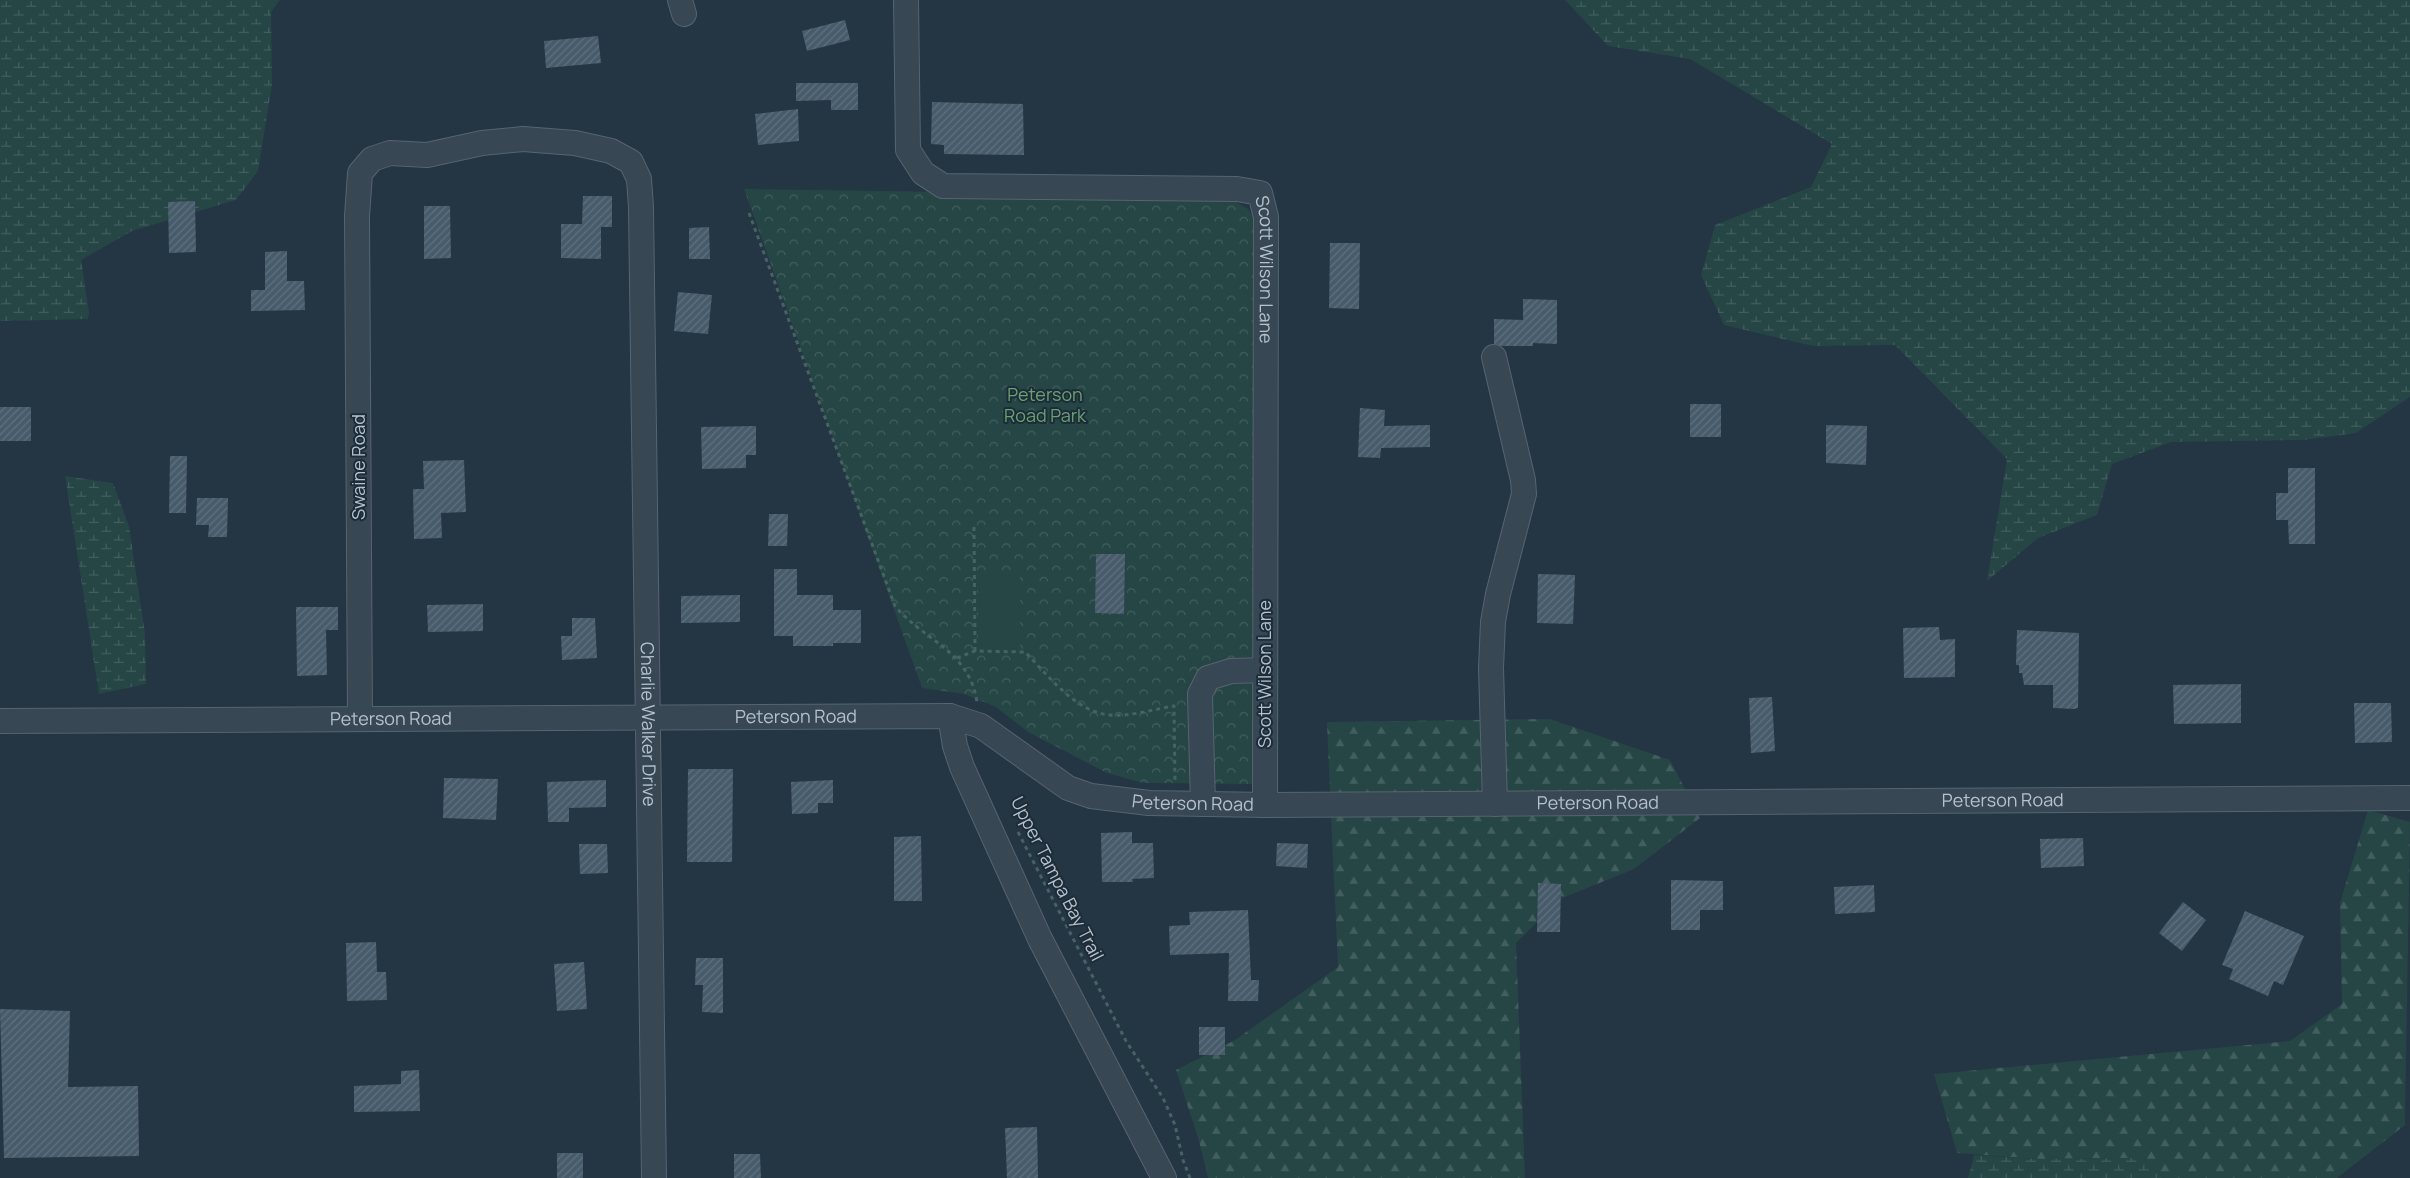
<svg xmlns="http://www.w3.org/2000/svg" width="2410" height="1178" font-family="Manrope,sans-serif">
  <defs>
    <pattern id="forest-firs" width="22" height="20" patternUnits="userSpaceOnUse" patternTransform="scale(1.25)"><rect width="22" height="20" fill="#264545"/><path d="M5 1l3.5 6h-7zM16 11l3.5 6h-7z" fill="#435e5f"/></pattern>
    <pattern id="wetland-marsh" width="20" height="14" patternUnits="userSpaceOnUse" patternTransform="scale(1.25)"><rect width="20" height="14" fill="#264545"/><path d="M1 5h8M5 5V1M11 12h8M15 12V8" fill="none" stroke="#435e5f"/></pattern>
    <pattern id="park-crowns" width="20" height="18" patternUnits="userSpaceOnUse" patternTransform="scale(1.25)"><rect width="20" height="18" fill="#264545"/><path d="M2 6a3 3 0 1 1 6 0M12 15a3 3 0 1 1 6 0" fill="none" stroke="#435e5f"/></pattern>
    <pattern id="building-hatch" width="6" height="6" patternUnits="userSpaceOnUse" patternTransform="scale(1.25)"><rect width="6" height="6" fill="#475b6b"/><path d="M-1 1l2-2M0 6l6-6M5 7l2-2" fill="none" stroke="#5f717f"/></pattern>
  </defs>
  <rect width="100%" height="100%" fill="#243544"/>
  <!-- forest -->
  <g fill="url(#forest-firs)">
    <polygon points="1550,719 1670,760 1686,791 1330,793 1327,722"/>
    <polygon points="2368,810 2410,822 2405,1125 2337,1178 2164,1178 2143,1158 2039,1159 1957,1153 1934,1074 2290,1041 2342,1004 2340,903"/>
    <polygon points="1698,815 1700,818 1634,869 1560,899 1516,943 1525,1178 1208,1178 1199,1141 1176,1070 1235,1040 1338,967 1331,817"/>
  </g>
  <!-- wetland -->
  <g fill="url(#wetland-marsh)">
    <polygon points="0,0 280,0 271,12 272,85 258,171 236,200 132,231 81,260 89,312 88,319 0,321"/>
    <polygon points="1565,0 2410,0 2410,397 2356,433 2304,440 2171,442 2112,464 2097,515 2038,538 1987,581 2007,459 1895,345 1813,346 1724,325 1701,275 1715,225 1811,187 1832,144 1690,59 1608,46"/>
    <polygon points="65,476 113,483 129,526 145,634 146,684 99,694"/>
    <polygon points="1974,1155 2039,1159 2143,1158 2164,1178 1968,1178"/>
  </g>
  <!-- park -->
  <polygon fill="url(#park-crowns)" points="744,189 1225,196 1248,209 1255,220 1256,784 1143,783 1107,773 1028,732 996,707 964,694 922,688"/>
  <!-- pitch -->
  <polygon fill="#264545" points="978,575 1020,576 1020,650 978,650"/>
  <!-- building -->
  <g fill="url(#building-hatch)">
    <polygon points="845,20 850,40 807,51 802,31"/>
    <polygon points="598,36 601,63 546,68 544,41"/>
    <polygon points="796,83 858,83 858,110 831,110 831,100 796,101"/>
    <polygon points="932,102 1023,104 1024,155 944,154 944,145 931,144"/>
    <polygon points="798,109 799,141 758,145 755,114"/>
    <polygon points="583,196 612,196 612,227 601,227 601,259 561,258 561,224 582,224"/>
    <polygon points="195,201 196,252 169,253 168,202"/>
    <polygon points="424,206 450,206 451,258 424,259"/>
    <polygon points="709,227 710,259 689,259 689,228"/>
    <polygon points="1330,243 1360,243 1359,309 1329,308"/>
    <polygon points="287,251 287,281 304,281 305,310 251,311 251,290 265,290 265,252"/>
    <polygon points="678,292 712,295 708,334 674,331"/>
    <polygon points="1523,299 1557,300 1557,344 1533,343 1533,346 1501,346 1494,344 1494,319 1523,320"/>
    <rect x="1690" y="404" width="31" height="33"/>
    <rect x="0" y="407" width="31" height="34"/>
    <polygon points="1360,408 1385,410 1384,426 1430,425 1430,447 1381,448 1380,458 1358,457"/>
    <polygon points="1826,425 1867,426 1866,465 1826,463"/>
    <polygon points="756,426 756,455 746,455 746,468 702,469 701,427"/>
    <polygon points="170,456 187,456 186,513 169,513"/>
    <polygon points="464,460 466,512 441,513 442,538 414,539 413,489 424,489 423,461"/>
    <polygon points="2288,468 2315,468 2315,544 2289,544 2288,520 2276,520 2276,493 2288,493"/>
    <polygon points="197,498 228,498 227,537 208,537 209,525 196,525"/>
    <polygon points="769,514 788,514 787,546 768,546"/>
    <polygon points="1096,554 1125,554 1124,614 1095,613"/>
    <polygon points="774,569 797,569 797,595 833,595 833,610 861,610 861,643 833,643 833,646 793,646 793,636 774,636"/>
    <polygon points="1538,574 1575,575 1573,624 1537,623"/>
    <polygon points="740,595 740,622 681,623 681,596"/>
    <polygon points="483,604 483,631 428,632 427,605"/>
    <polygon points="296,607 338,607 338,630 326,630 327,675 297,676"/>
    <polygon points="572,618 595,618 597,658 562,660 561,636 572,636"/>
    <polygon points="1939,627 1940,640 1955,639 1955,677 1904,678 1903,628"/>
    <polygon points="2017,630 2079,633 2078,708 2074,709 2053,708 2053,685 2024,685 2022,673 2019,673 2019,665 2016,665"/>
    <polygon points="2241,684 2241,723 2174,724 2173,685"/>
    <polygon points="1772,697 1775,751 1751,753 1749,698"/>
    <polygon points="2354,703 2391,703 2392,742 2355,743"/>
    <polygon points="688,769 733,769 732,862 687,862"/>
    <polygon points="444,778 498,779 496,820 443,818"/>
    <polygon points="606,780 606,807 569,808 569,822 548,822 547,782"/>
    <polygon points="833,780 833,803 818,803 818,813 792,814 791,782"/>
    <polygon points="1132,832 1132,843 1153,843 1154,878 1132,879 1133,882 1102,882 1101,833"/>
    <polygon points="921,836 922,901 894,901 894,837"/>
    <polygon points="2083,838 2084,866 2041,868 2040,839"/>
    <polygon points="1277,843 1308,844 1307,868 1276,866"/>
    <polygon points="579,844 607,844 608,873 580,874"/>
    <polygon points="1671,880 1723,881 1723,910 1700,910 1700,930 1671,930"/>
    <polygon points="1538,883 1561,884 1560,932 1537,932"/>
    <polygon points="1874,885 1875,912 1835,914 1834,887"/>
    <polygon points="2183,902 2206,920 2182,951 2159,933"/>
    <polygon points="1248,910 1251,980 1259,980 1258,1001 1228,1001 1229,953 1170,955 1169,926 1190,925 1189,912"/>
    <polygon points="2245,911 2304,936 2283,985 2274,981 2268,996 2229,979 2233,969 2222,965"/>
    <polygon points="376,942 377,972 386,972 387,1000 347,1001 346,943"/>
    <polygon points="696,958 723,958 723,1013 702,1012 703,985 695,985"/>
    <polygon points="584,962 587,1009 557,1011 554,964"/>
    <polygon points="0,1009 70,1011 68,1087 138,1086 139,1156 4,1158"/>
    <rect x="1199" y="1027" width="26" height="28"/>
    <polygon points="419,1070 420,1111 354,1112 354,1086 401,1084 401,1071"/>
    <polygon points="1037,1127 1038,1178 1007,1178 1005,1128"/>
    <rect x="557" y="1153" width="26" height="25"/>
    <polygon points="734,1154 760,1154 761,1178 734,1178"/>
  </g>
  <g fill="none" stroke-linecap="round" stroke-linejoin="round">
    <defs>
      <g id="minor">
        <polyline points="680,0 684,14"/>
        <path id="s1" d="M906 0 908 150 923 173 943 186 1237 189 1260 193 1266 217 1265 805"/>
        <polyline points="1494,357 1523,480 1524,494 1498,594 1493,622 1491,668 1495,804"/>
        <polyline points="950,716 955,746 962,767 1040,939 1164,1178"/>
        <path id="s2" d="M360 719 357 216 360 173 372 159 390 153 427 155 482 143 523 139 575 143 611 151 631 162 639 179 641 207 654 1178"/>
        <path id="s3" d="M0 721 950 716 981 726 1068 788 1091 796 1149 803 1265 805 2410 798"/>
        <polyline points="1203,804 1200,694 1208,678 1231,671 1265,670"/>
      </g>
    </defs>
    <!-- minor casing -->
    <use href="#minor" stroke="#576471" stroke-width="26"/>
    <!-- path -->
    <g stroke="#466363" stroke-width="3" stroke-dasharray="4 4" stroke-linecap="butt">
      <path d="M749 213 895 606C924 641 969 650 977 702"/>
      <polyline points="974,527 975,651"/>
      <path d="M957 658 975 651 1025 652C1048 675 1075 712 1110 715 1130 717 1154 709 1174 706L1175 783"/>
      <polyline points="1018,832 1126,1041 1163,1098 1175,1125 1183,1160 1190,1178"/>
    </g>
    <!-- minor -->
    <use href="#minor" stroke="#384754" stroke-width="24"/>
  </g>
  <g text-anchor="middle" stroke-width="4" stroke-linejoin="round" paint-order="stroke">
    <!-- street labels -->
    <g font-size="18" fill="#b6c1cd" stroke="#1d2c39">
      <text dy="6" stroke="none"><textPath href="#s1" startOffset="596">Scott Wilson Lane</textPath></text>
      <text transform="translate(359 467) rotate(-90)" y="6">Swaine Road</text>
      <text transform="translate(1265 674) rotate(-90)" y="6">Scott Wilson Lane</text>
      <text dy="6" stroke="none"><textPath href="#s3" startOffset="796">Peterson Road</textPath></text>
      <text dy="6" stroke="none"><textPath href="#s3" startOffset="391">Peterson Road</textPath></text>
      <text dy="6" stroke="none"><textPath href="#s2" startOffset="1394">Charlie Walker Drive</textPath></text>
      <text dy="6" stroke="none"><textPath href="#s3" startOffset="2026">Peterson Road</textPath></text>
      <text dy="6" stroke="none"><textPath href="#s3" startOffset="1216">Peterson Road</textPath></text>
      <text dy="6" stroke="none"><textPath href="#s3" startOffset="1621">Peterson Road</textPath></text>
      <text transform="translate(1057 879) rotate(63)" y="6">Upper Tampa Bay Trail</text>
    </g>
    <!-- park labels -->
    <g font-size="18" fill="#6aa170" stroke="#1d2c39">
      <text x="1045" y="401">Peterson<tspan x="1045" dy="21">Road Park</tspan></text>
    </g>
  </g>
</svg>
